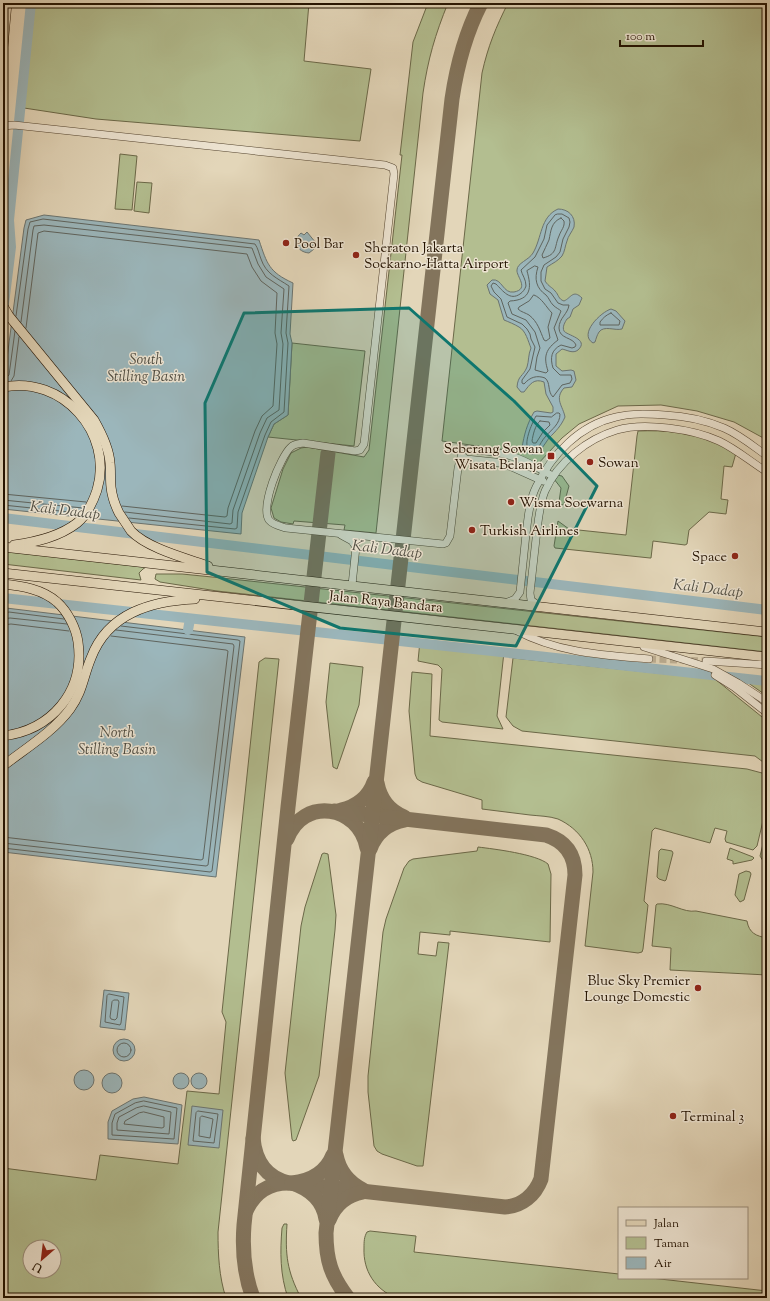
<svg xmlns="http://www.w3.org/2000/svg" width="770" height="1301" font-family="'Sorts Mill Goudy',serif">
  <rect width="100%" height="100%" fill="#e3d6b9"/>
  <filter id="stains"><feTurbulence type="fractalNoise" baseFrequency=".005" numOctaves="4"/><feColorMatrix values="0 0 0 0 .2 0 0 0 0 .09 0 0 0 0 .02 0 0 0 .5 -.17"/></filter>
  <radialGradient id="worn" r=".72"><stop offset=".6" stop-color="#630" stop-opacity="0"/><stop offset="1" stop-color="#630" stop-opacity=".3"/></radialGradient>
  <!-- green -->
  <g fill="#b3be90" stroke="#6b6848" fill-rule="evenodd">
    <polygon points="34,3 309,3 304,61 371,69 360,141 96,119 24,108"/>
    <path d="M428 3H448C435 35 428 59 423 93L376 533 344 530 345 525 294 521 293 524 281 522 274 518 271 508 283 469 291 453 301 448 307 447 364 457 369 450 402 155H400L413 42Z"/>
    <path d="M508 3H767V440L734 422 697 411 661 405 618 406 579 424 562 438 537 465 506 450 442 441 482 73C488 46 496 27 508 3Z"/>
    <polygon points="120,154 137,156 132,210 115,209"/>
    <polygon points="137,182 152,183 149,213 134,211"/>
    <polygon points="292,343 365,351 354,446 268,437 274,424 288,415"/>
    <path d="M638 431C663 430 693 432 716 442 723 445 729 450 736 453L732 467 724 466 721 499 728 500 726 514 709 512 689 530 687 544 685 545 653 541 651 558H650L555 548 554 546 558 521 569 529 626 535 637 436Z"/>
    <polygon points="557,475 562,476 569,486 564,504 562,505 559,502 561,488 554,479"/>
    <polygon points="3,551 146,567 143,569 139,573 141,580 3,564"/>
    <polygon points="156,574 182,574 222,578 767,637 767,652 217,591 160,582 155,579"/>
    <polygon points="420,641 504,652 497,716 503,729 442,722 439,720 442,669 438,665 418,661"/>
    <path d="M265 658 279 659 218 1232C218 1254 219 1277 226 1298H3V1168L96 1180 100 1155 178 1164 187 1091 219 1094 226 1022 222 1012 259 662ZM30 1247H54V1271H30Z"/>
    <polygon points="513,658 715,679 767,721 767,765 755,756 522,731 513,726 506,717"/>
    <polygon points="330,663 363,667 359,705 337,769 333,767 326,702"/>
    <path d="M412 672 432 674 430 736 747 769 762 773 767 779V804L757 846 753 850 726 842 725 839 727 831 715 828 710 843 655 828 652 831 644 901 648 905 643 949 642 952 638 953 585 946 593 872C593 849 580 829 558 819 549 816 539 816 530 815 514 813 498 811 482 809V800L422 782 417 779 415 774 409 711Z"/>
    <polygon points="744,680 767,683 767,696"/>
    <polygon points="767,828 767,863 763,861 760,856"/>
    <path d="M478 847C494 849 536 854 548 864L551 874 550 942 450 931V935L420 932 418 954 436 956 438 942 449 943 423 1166H417L382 1154 377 1151 374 1146 368 1092V1076L383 932 386 919 404 868 409 861 413 859 477 851Z"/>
    <polygon points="730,848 753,857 754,858 752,860 733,864 733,861 727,859"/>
    <polygon points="661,849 672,851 673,853 666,880 665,881 659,879 657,877 659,851"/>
    <polygon points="324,853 328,854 336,915 335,930 319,1076 296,1140 293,1141 292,1139 285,1073 301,926 305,907 322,854"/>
    <polygon points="746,871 750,872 751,874 744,900 740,902 735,895 739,874"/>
    <path d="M657 904C671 902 683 913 696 911L747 921C749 933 756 936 767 938V975L670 970 671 948 652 946 656 905Z"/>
    <path d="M284 1224H287C285 1255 287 1271 301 1298H288C280 1275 280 1252 282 1228Z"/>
    <path d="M370 1231 416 1236 414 1252 619 1274V1278H651L767 1291V1298H396C375 1289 363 1271 364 1248 364 1242 364 1237 367 1232Z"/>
  </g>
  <!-- water -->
  <g fill="#9bb6bb" stroke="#6b7470">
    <path d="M558 209C568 209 576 216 574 227 572 232 568 236 567 241 565 246 565 251 562 256 558 261 553 263 547 267L545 281C549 287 552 287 555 291 559 295 558 299 564 301 571 298 573 289 582 298L579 305 573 309 570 317 567 319C565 322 562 327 564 331 566 335 590 339 578 350 573 354 567 350 562 349L556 354V366L562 371 571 370 574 371 576 380 572 387 564 388C554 399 563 406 565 417 561 426 556 431 549 438 545 443 542 449 538 454 531 455 527 454 522 448 524 435 527 424 534 412L537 411 551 413 553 412V407L546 394 544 382C534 378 530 384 524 392H521L517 387C518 375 523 377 527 367 529 361 528 355 531 348 528 341 526 331 519 327 514 324 509 322 504 320L498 300 490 294 487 285 492 280C502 278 503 294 514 292 530 289 516 276 517 270 517 263 529 260 533 253 542 238 540 217 558 209Z"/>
    <path d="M44 215 259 240C267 264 269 272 293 283L290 334 292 343 288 415 274 424 268 437 242 513 241 534 3 509V389L24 228 26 220Z"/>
    <path d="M307 232 316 243 312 246 314 249 309 253C297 252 292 241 301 233L304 235Z"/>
    <path d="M611 309 616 311 625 321 622 329C615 331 604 325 599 332 597 335 596 339 595 342L593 343C578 334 601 312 611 309Z"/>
    <polygon points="6,608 245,637 216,877 3,852 3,611"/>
    <polygon points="104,990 129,993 125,1030 100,1027"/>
    <circle cx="124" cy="1050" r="11"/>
    <circle cx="84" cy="1080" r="10"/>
    <circle cx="199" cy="1081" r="8"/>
    <circle cx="181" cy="1081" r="8"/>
    <circle cx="112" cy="1083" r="10"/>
    <polygon points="144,1097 182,1105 178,1144 108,1139 108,1122 112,1111 133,1099"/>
    <polygon points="192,1106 223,1110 219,1148 188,1145"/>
  </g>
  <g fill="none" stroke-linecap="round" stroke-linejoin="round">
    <!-- shore -->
    <g stroke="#5f645e" stroke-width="1">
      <path d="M558 214H562L569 218 570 222 569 227 563 239 560 252 556 257 544 265 541 272V281L545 289 551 293 558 303 563 305H569C568 314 559 318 559 328 559 339 573 337 576 345L575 347 572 348 561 345C551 350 550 358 553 368L560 375H571L572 379 570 383 562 385 553 397C547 391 551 383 545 378 537 375 530 377 524 384L522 383V380L530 369 535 347 531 339 530 334 527 329 522 324 507 317 501 299 494 292 491 286 493 283 496 284C503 291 510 301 520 294 523 292 525 289 526 286 526 279 522 275 521 270L535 257 544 239 547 225 555 215Z"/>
      <path d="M561 218 564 221C565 227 561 230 559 236 554 247 558 254 543 258L542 255C544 250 547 245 549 240 551 231 551 222 561 218Z"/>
      <path d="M535 266 538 267C534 279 536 288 546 295 549 298 550 302 553 305 556 308 559 309 561 311L554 328 558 340C546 349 543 356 548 371L546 373 535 370 537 357 540 348 535 332 526 320 512 314 508 303 510 301C531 300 532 288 527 271Z"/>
      <path d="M534 295C542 298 546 307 552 313L548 327 550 338 546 341 544 340C540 331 538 322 529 315 526 313 521 312 518 309L519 307 529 301Z"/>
      <path d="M611 313 620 321 619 325H600V322C603 318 606 315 611 313Z"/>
      <path d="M16 316 28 229 30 222 43 219 255 244C258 248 259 254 261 259 266 274 277 278 289 286L286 333 288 343 284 412 271 422 265 435 238 512 237 528 235 529 129 518"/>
      <polyline points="21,322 33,230 34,226 44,225 252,248 258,264 266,277 284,289 281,333 283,344 279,410 267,418 260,433 233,510 232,523 230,524 125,512"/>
      <polyline points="26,328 38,233 44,231 247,254 252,267 261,281 277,293 275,333 277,344 273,406 262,416 255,431 228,508 227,516 225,517 122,506"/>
      <polyline points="3,379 6,378 9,375 15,331"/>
      <polyline points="11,381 14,376 19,337"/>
      <path d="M557 413H559L560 414C560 424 552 429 546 436 542 440 540 445 537 450 517 456 532 423 536 416L551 417Z"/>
      <path d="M540 421 549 422 550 425 543 432 536 443H533L532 441C533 435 535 425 540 421Z"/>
      <polyline points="3,494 86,502"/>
      <polyline points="3,500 83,508"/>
      <polyline points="3,505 79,513"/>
      <polyline points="3,614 9,612 64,619"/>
      <polyline points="3,619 10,618 67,624"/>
      <polyline points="3,625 11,624 69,631"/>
      <polyline points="3,837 201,860 203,859 228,651 226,650 111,636"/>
      <polyline points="3,843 206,866 208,865 234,646 233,644 116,630"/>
      <polyline points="3,848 210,872 212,871 240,641 238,640 121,626"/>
      <polygon points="109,994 124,997 121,1023 120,1025 105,1022 107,996"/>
      <polygon points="114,1000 118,1000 119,1002 117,1018 115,1020 111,1019 110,1017 112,1002"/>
      <circle cx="124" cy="1050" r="7"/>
      <polygon points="144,1101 177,1108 174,1139 112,1135 112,1123 115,1114 135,1103"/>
      <polygon points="144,1106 171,1112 169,1134 117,1130 117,1123 119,1117 136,1108"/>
      <polygon points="198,1111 218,1114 214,1143 193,1141 196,1113"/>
      <polygon points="144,1112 164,1117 164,1127 162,1128 124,1124 125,1121 139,1113"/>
      <polygon points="202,1116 213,1119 210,1138 199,1136 200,1118"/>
    </g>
    <!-- river -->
    <g stroke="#9bb6bb" stroke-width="10">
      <polyline points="3,312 11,247 9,220 31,3"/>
      <polyline points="3,518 767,610"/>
      <polyline points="3,598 767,681"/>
      <polyline points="188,630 190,619"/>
    </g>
    <!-- taxiway -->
    <g stroke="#83745c" stroke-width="15">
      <path d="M377 783C380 799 389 811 404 817"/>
      <path d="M341 810C356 807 369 797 374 782"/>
      <path d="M287 839C303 796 359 805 367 848"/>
      <path d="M370 849C376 833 389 823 405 820"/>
      <path d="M253 1138C255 1161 266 1178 289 1183L505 1207C522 1206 535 1195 541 1179L575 875C575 854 565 841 546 835L334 811"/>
      <path d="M336 1155C339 1171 349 1183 363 1190"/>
      <path d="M246 1211C254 1193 269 1183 288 1183"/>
      <path d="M326 1219C323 1200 310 1189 292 1183 311 1181 326 1173 333 1155"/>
      <path d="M329 1220C335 1205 347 1195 363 1192"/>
      <path d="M253 1298C244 1274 242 1251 244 1225L288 807 328 453"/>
      <path d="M348 1298C331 1276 326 1260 326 1233L452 99C457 65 465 34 481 3"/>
    </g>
    <!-- minor-tunnel -->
    <polyline stroke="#bdaf94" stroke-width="7" stroke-dasharray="7 3.5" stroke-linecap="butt" points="649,659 706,661"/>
    <defs>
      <g id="minor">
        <path d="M3 126 14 125 385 165 393 168 394 174 364 444 360 450 355 451 303 443C298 444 294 444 291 447 280 457 260 507 269 520 273 525 280 526 286 528L443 544 446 543 450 536 458 468 463 450 467 449C481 451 497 451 511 456 526 460 539 469 553 476"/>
        <polyline points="462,456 466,459 495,462 507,465 543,481"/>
        <polyline points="341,535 352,541 356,547 352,585"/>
        <path d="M508 602 515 599 520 592C522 573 524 553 526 534 528 519 529 501 536 487 552 454 580 425 616 417 632 413 649 414 665 415 685 416 705 420 724 428 740 435 753 446 767 456"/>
        <path d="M539 606 531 600 530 593C532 575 534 557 536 539 538 523 539 506 545 491 558 462 587 439 617 430 644 422 693 429 719 441 736 449 751 462 767 472"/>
        <path d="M517 631C559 653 603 655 649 659"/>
        <polyline points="644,647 713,669 738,683 767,702"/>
        <polyline points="706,661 767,665"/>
        <polyline points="715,675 734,687 767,713"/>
      </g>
      <g id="major">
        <polyline points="3,47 7,3"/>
        <path d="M3 306 9 316 94 420C102 434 109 448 110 463 111 471 110 479 111 487 112 497 115 505 119 513 123 519 127 525 131 531 147 548 185 558 208 566"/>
        <path d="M3 387C62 375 114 433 97 490 93 502 87 515 77 523 59 537 36 542 14 545"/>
        <polyline points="3,547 767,632"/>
        <polyline points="3,573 767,657"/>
        <path d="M3 584C22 586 42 589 57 602 68 612 76 628 78 642 85 692 51 730 3 736"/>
        <path d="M3 766C26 748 53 732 70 709 83 691 83 677 91 658 108 613 151 601 195 599"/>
      </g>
    </defs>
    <!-- minor casing -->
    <use href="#minor" stroke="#53432e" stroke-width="8"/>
    <!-- major casing -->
    <use href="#major" stroke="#231200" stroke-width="10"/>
    <!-- minor -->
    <use href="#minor" stroke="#ede4d2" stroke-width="7"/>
    <!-- major -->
    <use href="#major" stroke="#e3d6b9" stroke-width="9"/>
  </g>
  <!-- marked area -->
  <path fill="#0f766e" fill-opacity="0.2" stroke="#0f766e" stroke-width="3" stroke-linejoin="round" d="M409 308 514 401 597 486 516 646 340 628 207 572 205 403 244 313Z"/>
  <!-- markers -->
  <g fill="#8f2418" stroke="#ede4d2" stroke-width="1.5">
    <circle cx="286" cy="243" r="4"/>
    <circle cx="356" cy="255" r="4"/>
    <rect x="547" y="452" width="8" height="8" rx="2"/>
    <circle cx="590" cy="462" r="4"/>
    <circle cx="511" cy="502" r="4"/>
    <circle cx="472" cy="530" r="4"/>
    <circle cx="735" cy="556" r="4"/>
    <circle cx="698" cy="988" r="4"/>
    <circle cx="673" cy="1116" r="4"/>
  </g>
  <g text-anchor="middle" stroke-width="3" stroke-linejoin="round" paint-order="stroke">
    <!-- poi labels -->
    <g font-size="14" fill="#231200" stroke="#ede4d2" text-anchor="start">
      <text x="294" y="248">Pool Bar</text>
      <text x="364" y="252">Sheraton Jakarta<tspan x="364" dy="16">Soekarno-Hatta Airport</tspan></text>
      <text x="543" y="453" text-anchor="end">Seberang Sowan<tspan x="543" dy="16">Wisata Belanja</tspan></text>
      <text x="598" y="467">Sowan</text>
      <text x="519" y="507">Wisma Soewarna</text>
      <text x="480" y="535">Turkish Airlines</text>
      <text x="727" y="561" text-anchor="end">Space</text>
      <text x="690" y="985" text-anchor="end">Blue Sky Premier<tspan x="690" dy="16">Lounge Domestic</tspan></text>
      <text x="681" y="1121">Terminal 3</text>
    </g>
    <!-- street labels -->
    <g font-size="14" fill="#231200" stroke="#ede4d2">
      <text transform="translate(386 601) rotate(6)" y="5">Jalan Raya Bandara</text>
    </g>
    <!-- water labels -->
    <g font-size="15" font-style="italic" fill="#4d4b41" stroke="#ede4d2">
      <text x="146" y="364">South<tspan x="146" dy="17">Stilling Basin</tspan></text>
      <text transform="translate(65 510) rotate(7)" y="5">Kali Dadap</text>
      <text transform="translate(387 549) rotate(7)" y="5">Kali Dadap</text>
      <text transform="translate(708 588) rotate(7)" y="5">Kali Dadap</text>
      <text x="117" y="737">North<tspan x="117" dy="17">Stilling Basin</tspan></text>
    </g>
  </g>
  <!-- margin -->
  <rect width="770" height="1301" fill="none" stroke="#e3d6b9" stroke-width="16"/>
  <rect x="4" y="4" width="762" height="1293" fill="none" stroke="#231200" stroke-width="2"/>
  <rect x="8" y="8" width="754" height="1285" fill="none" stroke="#231200"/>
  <!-- legend -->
  <rect x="618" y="1207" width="130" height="72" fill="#ede4d2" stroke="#9c907e"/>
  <rect x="626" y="1220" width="20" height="6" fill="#e3d6b9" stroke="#9c907e"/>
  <text x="654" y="1227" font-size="12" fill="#231200">Jalan</text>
  <rect x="626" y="1237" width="20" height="12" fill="#b3be90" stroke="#9c907e"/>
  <text x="654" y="1247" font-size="12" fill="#231200">Taman</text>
  <rect x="626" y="1257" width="20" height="12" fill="#9bb6bb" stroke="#9c907e"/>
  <text x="654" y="1267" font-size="12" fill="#231200">Air</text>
  <!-- north arrow -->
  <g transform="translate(42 1259) rotate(208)"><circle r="19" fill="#ede4d2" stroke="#9c907e"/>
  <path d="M0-3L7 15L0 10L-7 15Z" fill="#8f2418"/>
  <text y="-6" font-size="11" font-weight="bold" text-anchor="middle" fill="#231200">U</text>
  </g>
  <!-- scale -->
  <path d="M620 40v6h83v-6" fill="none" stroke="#231200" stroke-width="2"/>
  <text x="626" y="40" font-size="12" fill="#231200" stroke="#ede4d2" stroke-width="3" paint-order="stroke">100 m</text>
  <rect width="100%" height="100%" filter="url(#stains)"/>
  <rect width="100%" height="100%" fill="url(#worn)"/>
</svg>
